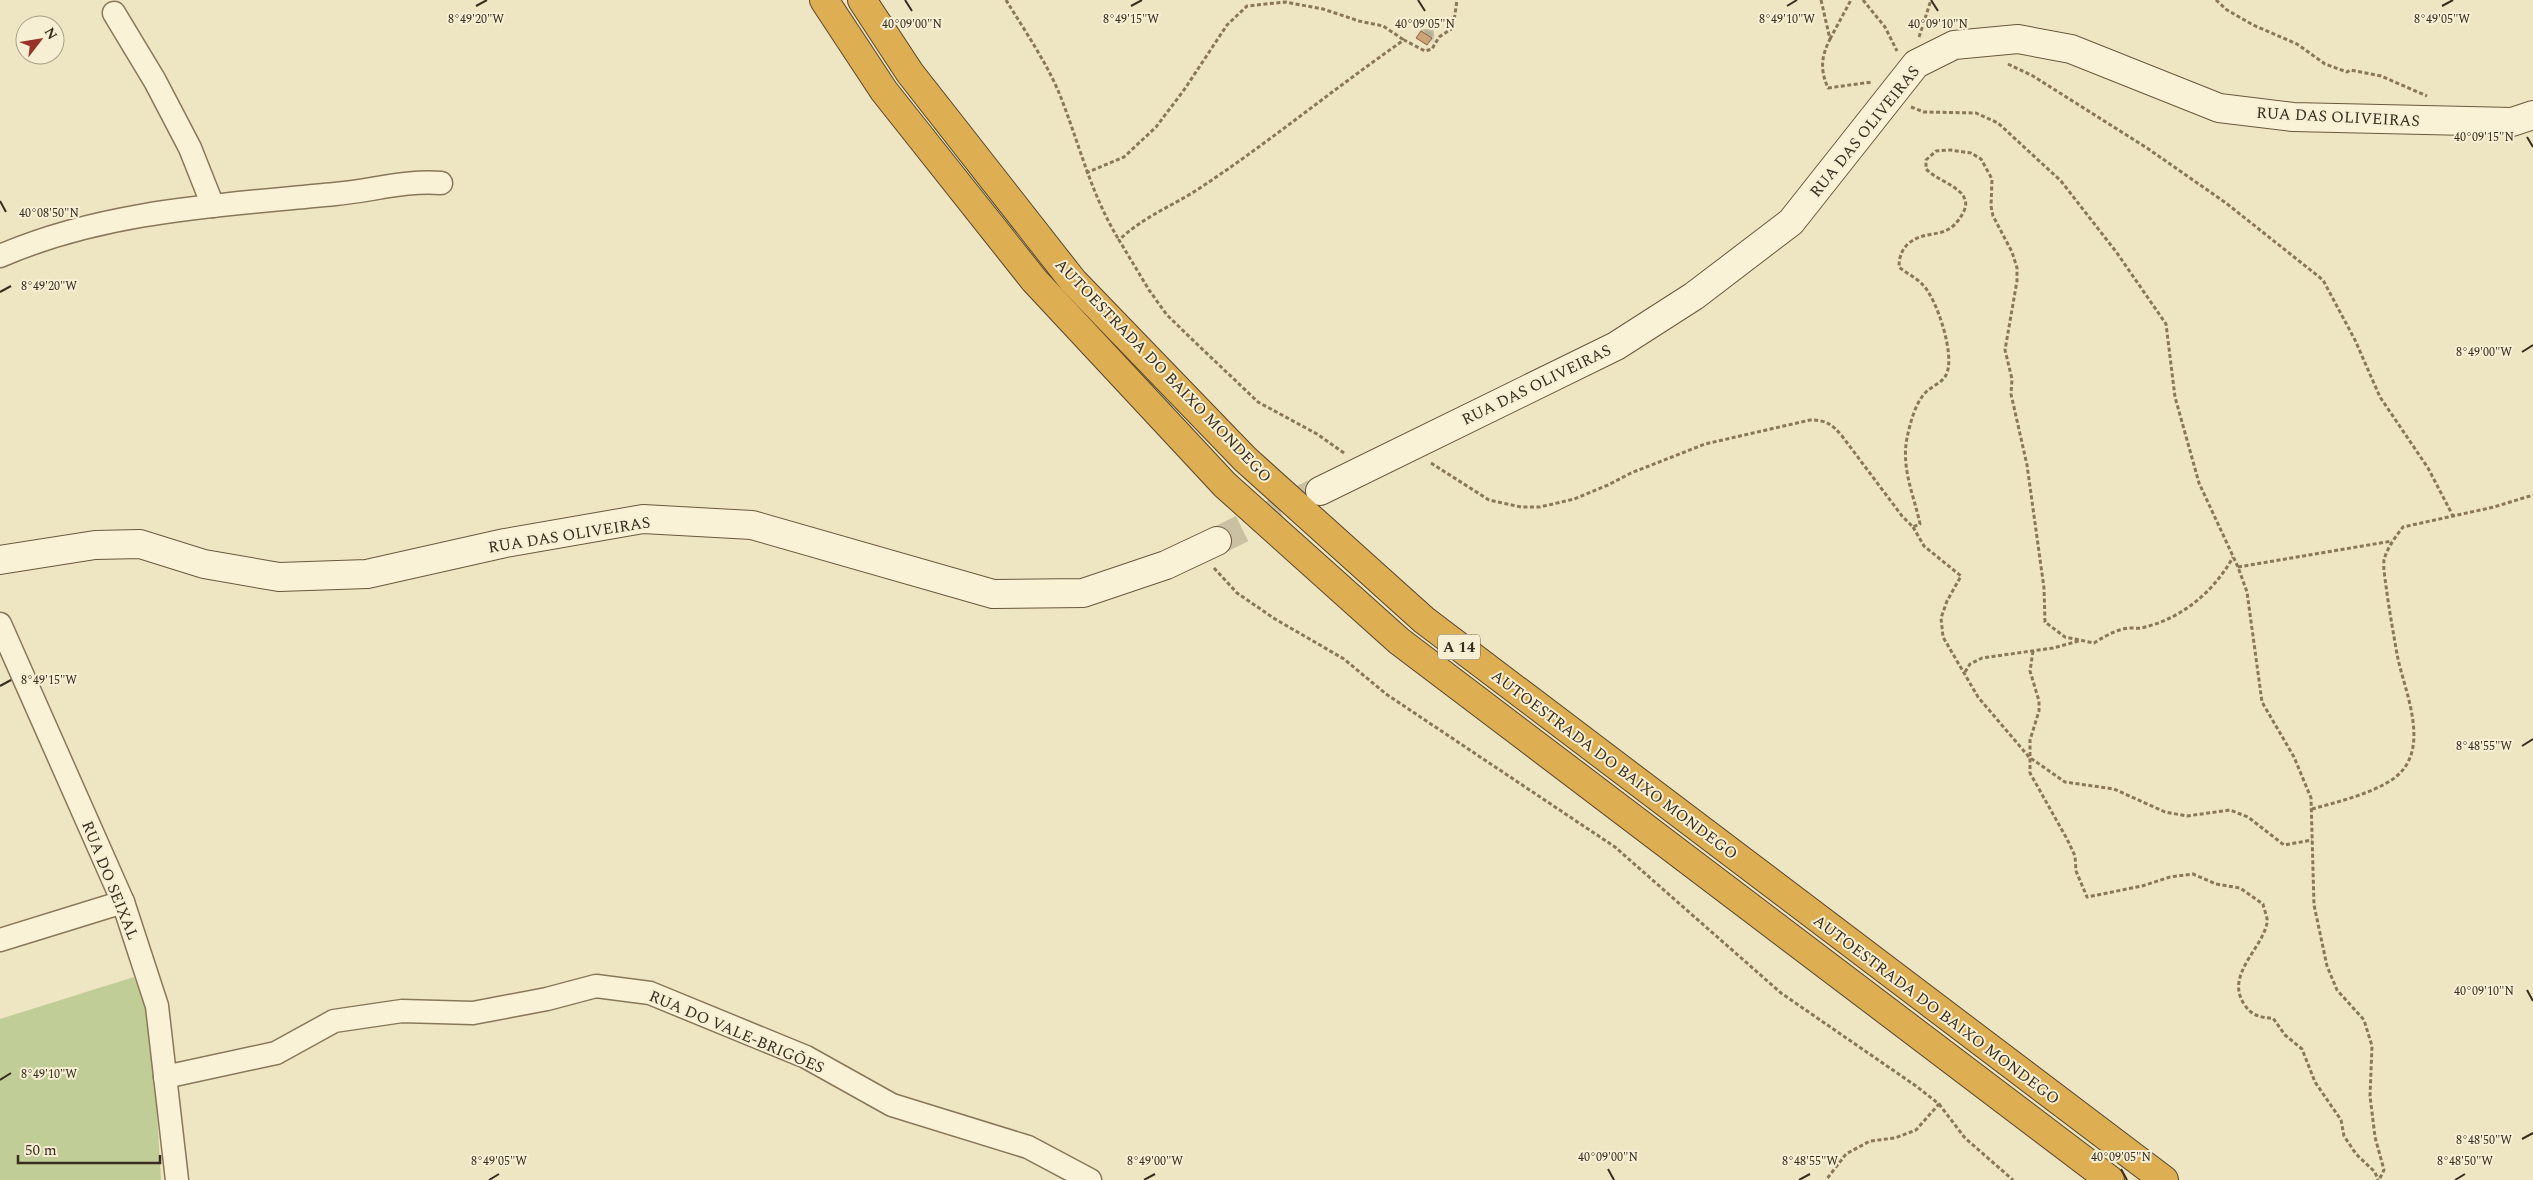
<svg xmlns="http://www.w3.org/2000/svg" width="2533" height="1180" font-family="Spectral,serif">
  <defs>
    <filter id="shadow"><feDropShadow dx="4.5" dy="-4.5" stdDeviation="2.5" flood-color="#0004"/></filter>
  </defs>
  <rect width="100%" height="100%" fill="#eee6c3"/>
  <!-- green -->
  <polygon fill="#c1cd97" points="134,977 152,1026 161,1180 0,1180 0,1019"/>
  <!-- building -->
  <polygon fill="#cda479" stroke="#88633f" filter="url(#shadow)" points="1421,31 1432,38 1427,45 1416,38"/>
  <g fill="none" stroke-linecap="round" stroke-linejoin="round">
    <!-- secondary-tunnel -->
    <polyline stroke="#cac1a2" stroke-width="28" stroke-dasharray="28 14" stroke-linecap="butt" points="1217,541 1314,493"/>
    <defs>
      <g id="street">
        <polyline points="114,13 155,81 190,148 213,206"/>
        <path d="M0 256C106 210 223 205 335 194 371 191 405 180 441 183"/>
        <polyline points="0,624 123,902 157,1006 177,1180"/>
        <polyline points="0,940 123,902"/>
        <polyline points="165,1077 276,1053 334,1021 402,1011 473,1013 547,999 596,986 650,993 806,1057 892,1105 1028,1147 1090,1180"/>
      </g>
      <g id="secondary">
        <polyline points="1320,491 1616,346 1694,296 1791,222 1916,64 1954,45 2018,39 2071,49 2219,108 2293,117 2512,122 2533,115"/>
        <polyline points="0,560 95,545 140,544 204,564 279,577 367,574 505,543 643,519 752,525 993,594 1083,593 1166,565 1217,541"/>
      </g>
      <g id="highway">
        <polyline points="824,0 884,91 1034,280 1225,485 1399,641 2110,1180"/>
        <polyline points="862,0 910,73 1073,281 1245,459 1424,620 2164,1180"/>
      </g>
    </defs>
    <!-- street casing -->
    <use href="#street" stroke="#89775a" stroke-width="25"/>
    <!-- secondary casing -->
    <use href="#secondary" stroke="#6a583d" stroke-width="30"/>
    <!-- highway casing -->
    <use href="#highway" stroke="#56452e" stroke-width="30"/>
    <!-- path -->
    <g stroke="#89775a" stroke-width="3" stroke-dasharray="4 2.5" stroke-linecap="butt">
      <path d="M1006 0C1026 33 1050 67 1063 103 1081 150 1092 196 1119 240"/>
      <path d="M1821 0 1830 39C1821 57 1820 70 1828 88L1872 82"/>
      <polyline points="1863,0 1885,27 1897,51"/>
      <polyline points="2216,0 2227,10 2253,25 2297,44 2325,64 2347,72 2350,70 2381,76 2427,96"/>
      <polyline points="1919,37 1931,0"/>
      <polyline points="1830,39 1851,0"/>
      <polyline points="2008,64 2033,76 2147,148 2226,203 2323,280 2355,340 2380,397 2428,468 2453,516"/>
      <polyline points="1911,107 1924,112 1976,113 1998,123 2061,181 2117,253 2166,324 2175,397 2199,483 2238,567 2247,592 2262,702 2294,757 2311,798 2314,905 2327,966 2337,990 2364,1020 2372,1046 2370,1096 2375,1137 2384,1170 2379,1180"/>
      <polyline points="1086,173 1124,157 1156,127 1184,90 1227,25 1247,6 1285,2 1323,9 1359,21 1383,26 1404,40"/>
      <path d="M1344 453 1317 434 1258 402 1198 345 1167 315 1149 290 1119 240C1144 216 1175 205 1203 186 1272 140 1336 87 1404 40L1425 51 1432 49 1439 37 1453 28 1457 0"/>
      <path d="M1431 463 1489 500 1521 507H1540L1574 499 1608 485 1631 473 1705 444 1810 420C1826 420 1832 424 1842 436L1902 516 1913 527 1920 524C1914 495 1901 469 1907 438 1910 424 1915 403 1926 392 1932 386 1942 383 1946 375 1956 357 1937 299 1923 285 1917 278 1906 273 1899 267 1899 257 1902 249 1909 243 1930 227 1948 243 1964 211 1967 204 1966 199 1961 193 1951 183 1936 179 1926 169V160L1936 151 1950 150 1971 153 1981 159 1992 179 1991 206 1993 216 2012 252 2017 268V281L2005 350 2012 379 2011 394 2027 465 2044 588 2045 622 2065 637 2094 643C2105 636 2117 629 2130 628 2135 628 2140 629 2145 627 2183 618 2215 590 2233 557"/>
      <polyline points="1913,527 1924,546 1961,576 1947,601 1941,618 1943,637 1978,697 2029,757 2065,782 2114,789 2165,812 2187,816 2230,810 2248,817 2284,845 2312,840"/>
      <polyline points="2238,567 2392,541"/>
      <polyline points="1214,568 1237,593 1275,619 1344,659 1386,694 1615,847 1781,993 1916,1086 1939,1104 1916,1130 1895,1138 1870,1141 1846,1154 1826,1180"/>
      <path d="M2033 651 2030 671 2039 701V711L2030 740V773L2067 839 2075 856 2076 871 2087 897 2142 886 2170 877 2193 874 2216 884 2240 888 2263 904C2264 910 2268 917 2267 923 2262 949 2225 975 2244 1004 2251 1015 2260 1018 2273 1018L2285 1035 2302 1049 2315 1082 2341 1120 2344 1136 2356 1154 2375 1172 2378 1180"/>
      <polyline points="1965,672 1970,664 1982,658 2053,648 2079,641"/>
      <path d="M2312 809C2337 802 2367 795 2390 781 2435 753 2404 692 2397 654 2393 631 2389 609 2386 586 2385 578 2383 567 2384 560 2387 548 2396 536 2403 527L2494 507 2533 495"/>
      <polyline points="1939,1104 1965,1138 2013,1180"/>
    </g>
    <!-- street -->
    <use href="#street" stroke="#f9f2d6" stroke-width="22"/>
    <!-- secondary -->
    <use href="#secondary" stroke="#f9f2d6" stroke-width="28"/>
    <!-- highway -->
    <use href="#highway" stroke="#deae53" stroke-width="28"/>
  </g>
  <!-- ticks -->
  <path fill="none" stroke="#382d1e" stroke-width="2" d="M905 0 912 11M1418 0 1425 11M1931 0 1938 11M476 6 487 0M1131 6 1142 0M1787 6 1797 0M2442 6 2453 0M2527 137 2533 147M0 201 6 212M0 292 11 286M2522 352 2533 345M0 686 11 680M2522 746 2533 739M2527 990 2533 1001M0 1080 11 1073M2522 1139 2533 1133M1608 1169 1614 1180M2121 1169 2127 1180M489 1180 499 1174M1144 1180 1155 1174M1799 1180 1810 1174M2455 1180 2465 1174"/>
  <g text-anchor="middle" stroke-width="4" stroke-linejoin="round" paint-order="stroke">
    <!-- shield labels -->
    <rect fill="#f6efd3" stroke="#716754" stroke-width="1" x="1438" y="634.5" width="42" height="25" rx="4"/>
    <g font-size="15" font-weight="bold" fill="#382d1e">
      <text x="1459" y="652">A 14</text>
    </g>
    <!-- street labels -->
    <g font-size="16" fill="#382d1e" stroke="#f6efd3">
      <text transform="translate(2338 116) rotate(3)" y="6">RUA DAS OLIVEIRAS</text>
      <text transform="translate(1864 131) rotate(-51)" y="6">RUA DAS OLIVEIRAS</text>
      <text transform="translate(1164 370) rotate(46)" y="6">AUTOESTRADA DO BAIXO MONDEGO</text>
      <text transform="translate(1536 384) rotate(-26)" y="6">RUA DAS OLIVEIRAS</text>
      <text transform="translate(569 534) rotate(-9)" y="6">RUA DAS OLIVEIRAS</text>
      <text transform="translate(1615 764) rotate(37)" y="6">AUTOESTRADA DO BAIXO MONDEGO</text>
      <text transform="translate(111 880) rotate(68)" y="6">RUA DO SEIXAL</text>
      <text transform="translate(1937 1009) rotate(37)" y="6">AUTOESTRADA DO BAIXO MONDEGO</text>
      <text transform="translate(737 1031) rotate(23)" y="6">RUA DO VALE-BRIGÕES</text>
    </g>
  </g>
  <g font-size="12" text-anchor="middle" fill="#382d1e" stroke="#f6efd3" stroke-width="4" stroke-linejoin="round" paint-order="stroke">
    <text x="476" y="23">8°49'20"W</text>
    <text x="1131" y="23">8°49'15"W</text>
    <text x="1787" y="23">8°49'10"W</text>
    <text x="2442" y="23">8°49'05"W</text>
    <text x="912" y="28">40°09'00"N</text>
    <text x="1425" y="28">40°09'05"N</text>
    <text x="1938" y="28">40°09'10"N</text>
    <text x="2484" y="141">40°09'15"N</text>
    <text x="49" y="217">40°08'50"N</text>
    <text x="49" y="290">8°49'20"W</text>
    <text x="2484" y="356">8°49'00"W</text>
    <text x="49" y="684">8°49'15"W</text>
    <text x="2484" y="750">8°48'55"W</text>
    <text x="2484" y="995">40°09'10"N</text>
    <text x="49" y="1078">8°49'10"W</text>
    <text x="2484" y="1144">8°48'50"W</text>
    <text x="1608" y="1161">40°09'00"N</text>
    <text x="2121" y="1161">40°09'05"N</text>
    <text x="499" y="1165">8°49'05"W</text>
    <text x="1155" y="1165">8°49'00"W</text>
    <text x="1810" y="1165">8°48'55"W</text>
    <text x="2465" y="1165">8°48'50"W</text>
  </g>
  <!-- north arrow -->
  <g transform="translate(40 40) rotate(59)"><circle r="24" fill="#f6efd3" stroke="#aaa18b"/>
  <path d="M0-4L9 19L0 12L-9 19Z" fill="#983329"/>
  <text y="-8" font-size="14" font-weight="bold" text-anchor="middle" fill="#382d1e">N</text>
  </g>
  <!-- scale -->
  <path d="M18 1155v8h142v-8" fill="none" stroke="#382d1e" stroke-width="2.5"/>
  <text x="25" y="1155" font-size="15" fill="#382d1e" stroke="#f6efd3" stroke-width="4" paint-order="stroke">50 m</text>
</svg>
